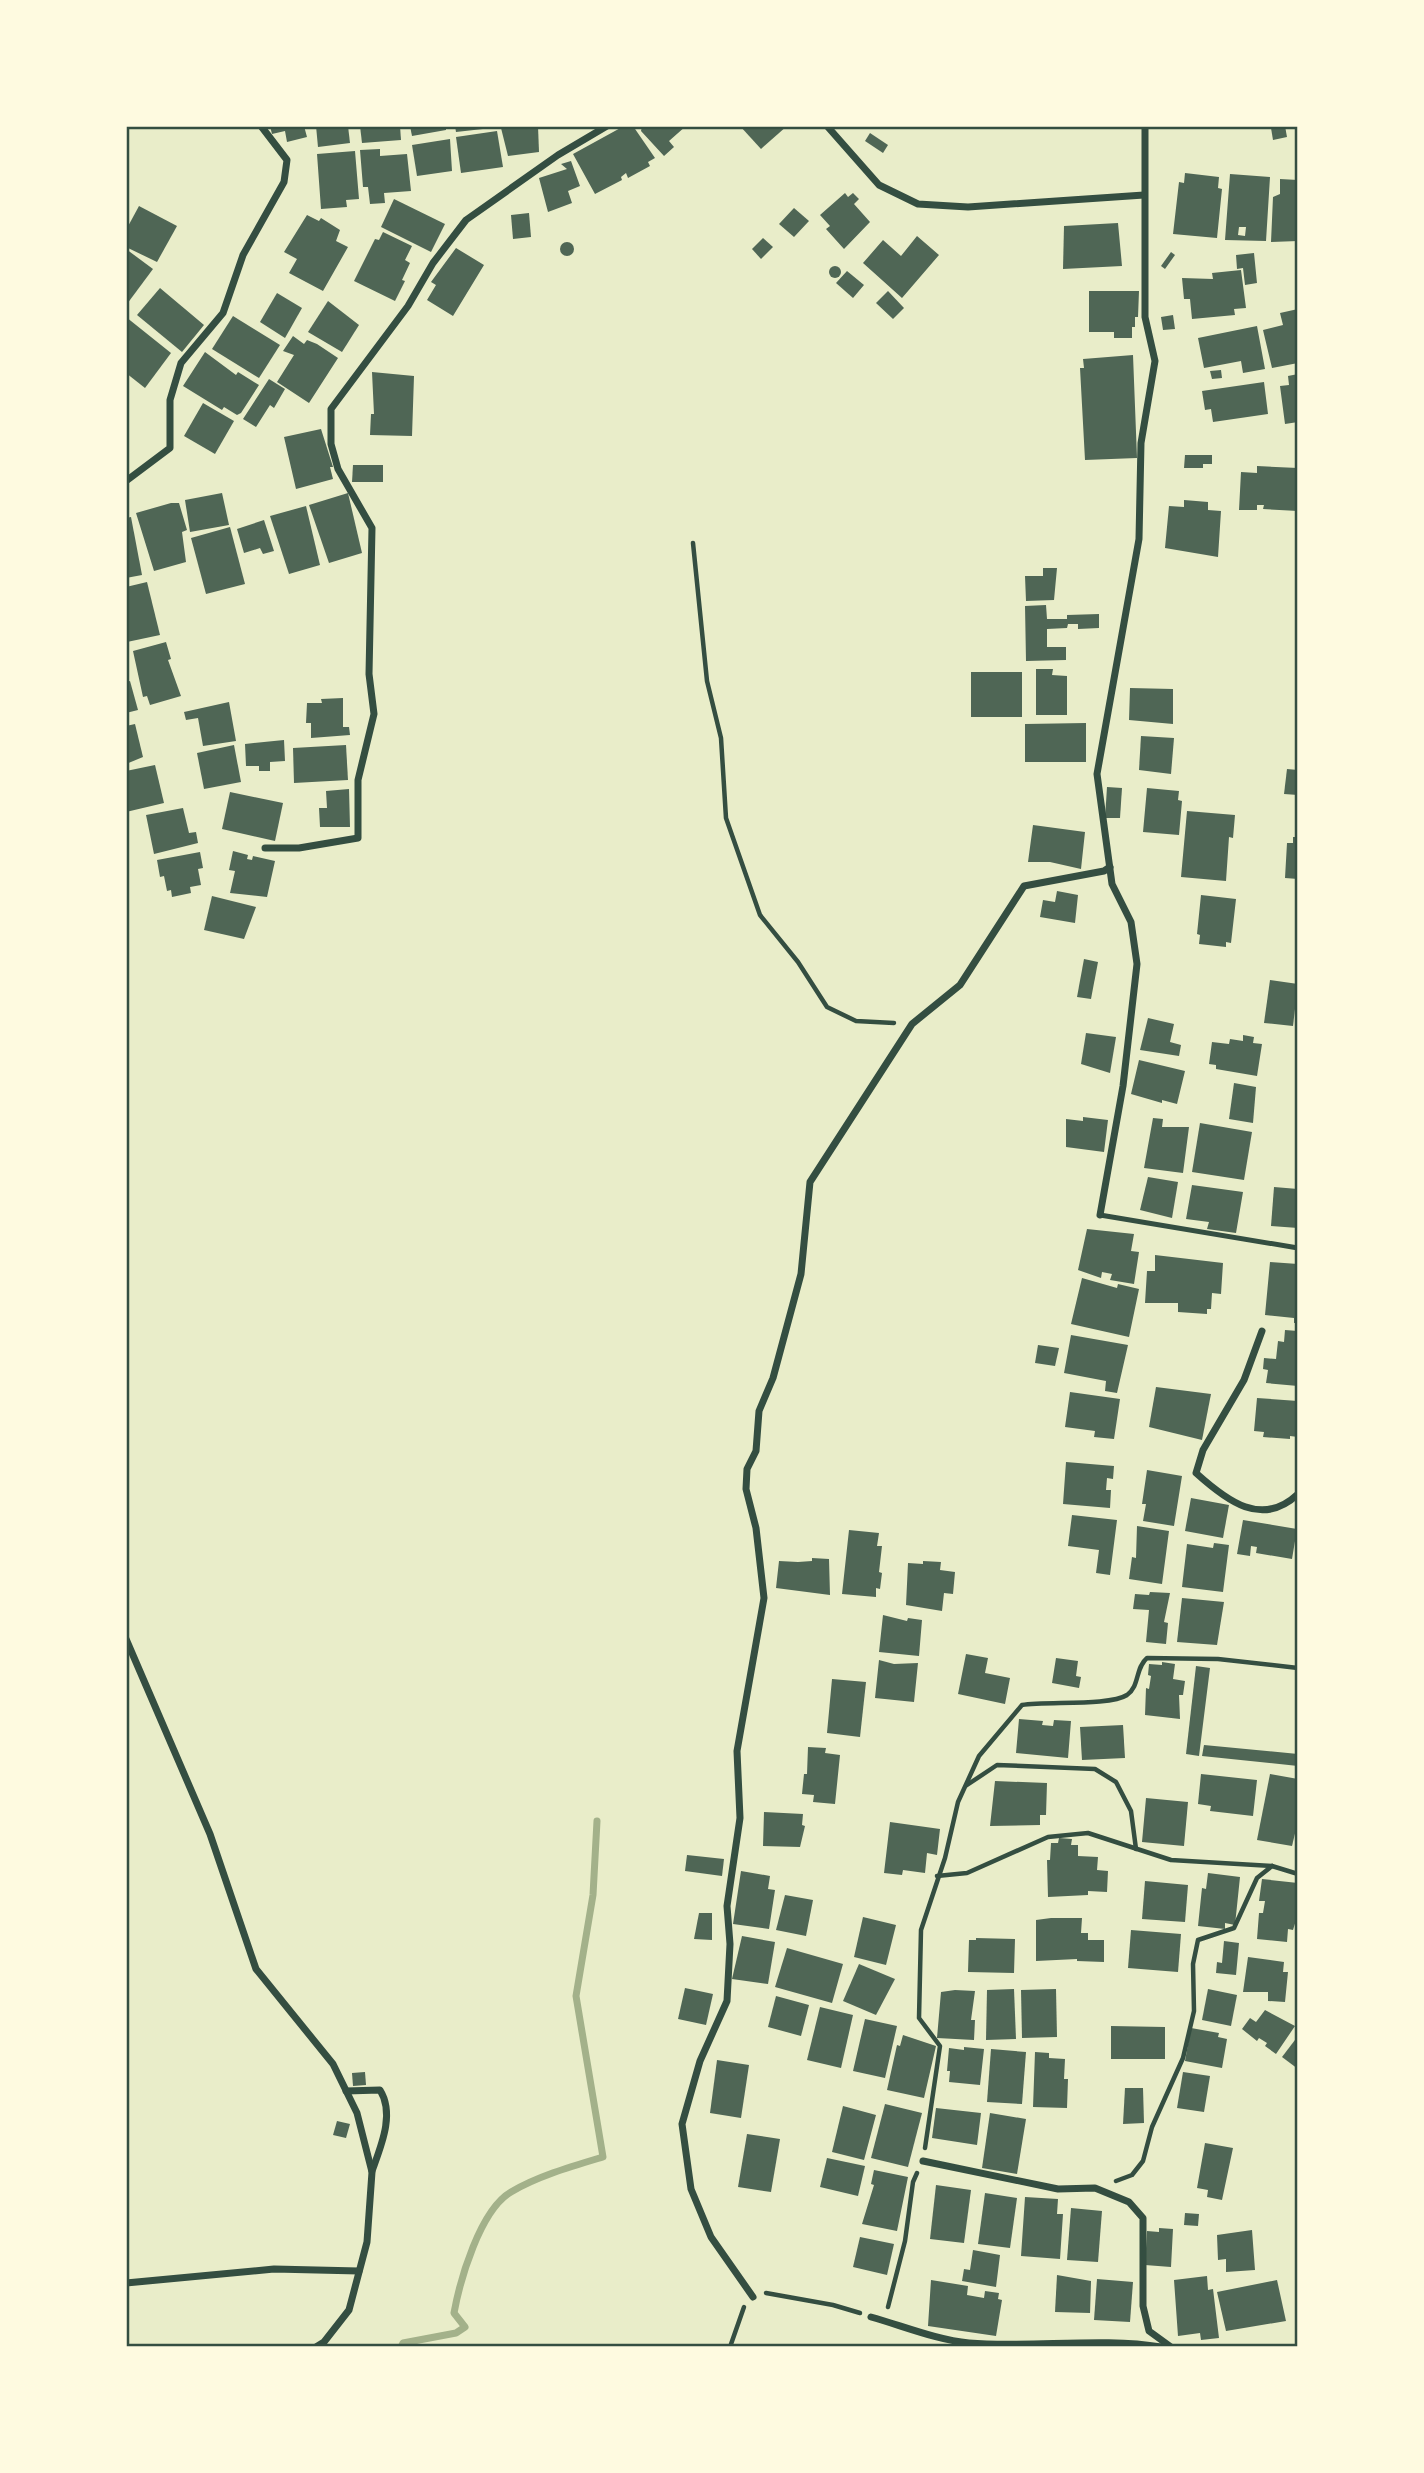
<svg xmlns="http://www.w3.org/2000/svg" width="1424" height="2473" font-family="Barlow,sans-serif">
  <rect width="100%" height="100%" fill="#e9edc9"/>
  <g fill="none" stroke-linecap="round" stroke-linejoin="round">
    <!-- stream -->
    <path stroke="#a3b18a" stroke-width="7" d="M401 2347 403 2343 456 2333 465 2327 454 2313C460 2280 480 2210 511 2192 538 2176 573 2166 603 2157L576 1996 593 1895 597 1821"/>
  </g>
  <!-- building -->
  <g fill="#4f6655" fill-rule="evenodd">
    <polygon points="270,126 304,126 307,137 287,142 285,131 272,134"/>
    <polygon points="316,126 348,126 350,143 318,147"/>
    <polygon points="360,126 400,126 401,140 362,143"/>
    <polygon points="410,126 446,126 446,130 412,136"/>
    <polygon points="455,126 492,126 492,128 456,132"/>
    <polygon points="538,126 539,152 508,156 501,128"/>
    <polygon points="624,126 633,126 655,158 648,162 650,166 628,178 626,173 621,177 622,180 595,194 573,154"/>
    <polygon points="642,126 686,126 669,141 674,147 664,156 641,131"/>
    <polygon points="740,126 787,126 761,149"/>
    <polygon points="1285,126 1287,137 1273,140 1271,128"/>
    <polygon points="497,131 503,167 461,173 456,137"/>
    <polygon points="870,133 888,145 883,153 865,141"/>
    <polygon points="450,139 452,171 417,176 412,145"/>
    <polygon points="380,149 380,156 407,154 411,191 384,193 385,203 370,204 368,187 363,187 360,150"/>
    <polygon points="355,151 359,199 346,200 347,207 321,209 317,154"/>
    <polygon points="571,161 580,186 568,191 572,203 548,212 539,178 567,169 561,164"/>
    <polygon points="1185,173 1219,177 1218,188 1222,189 1217,238 1173,234 1179,182 1184,183"/>
    <path d="M1230 174 1270 177 1266 241 1225 240ZM1239 227H1246L1245 236 1238 235Z"/>
    <polygon points="1280,179 1298,180 1298,241 1271,242 1273,197 1280,194"/>
    <polygon points="845,193 848,197 853,193 859,199 854,204 870,222 844,249 826,229 830,226 820,215"/>
    <polygon points="394,199 445,224 431,252 381,227"/>
    <polygon points="139,206 177,226 157,262 126,247 126,230"/>
    <polygon points="794,208 809,221 794,237 779,224"/>
    <polygon points="529,213 531,237 513,239 511,215"/>
    <polygon points="307,215 319,221 321,218 340,230 336,241 348,247 323,291 289,273 297,259 284,252"/>
    <polygon points="1118,223 1122,266 1063,269 1064,226"/>
    <polygon points="383,232 412,246 405,260 410,263 402,280 405,281 395,301 354,281 375,239 379,240"/>
    <polygon points="917,236 939,255 902,298 863,263 883,240 901,256"/>
    <polygon points="763,238 773,247 761,259 752,249"/>
    <circle cx="567" cy="249" r="7"/>
    <polygon points="456,248 484,265 453,316 427,300 436,285 431,282"/>
    <polygon points="126,249 153,269 127,304 126,303"/>
    <polygon points="1171,252 1175,255 1165,269 1161,266"/>
    <polygon points="1254,253 1257,283 1245,285 1243,268 1237,269 1236,255"/>
    <circle cx="835" cy="272" r="6"/>
    <polygon points="1241,270 1246,308 1234,309 1235,315 1192,319 1190,299 1184,299 1182,278 1213,279 1212,273"/>
    <polygon points="847,271 864,285 853,298 836,283"/>
    <polygon points="160,288 204,325 182,352 137,315"/>
    <polygon points="888,291 904,308 893,319 876,303"/>
    <polygon points="1089,291 1139,291 1138,317 1135,317 1135,327 1132,327 1132,338 1114,338 1114,332 1089,332"/>
    <polygon points="277,293 302,308 285,338 260,322"/>
    <polygon points="328,301 359,325 342,352 308,332"/>
    <polygon points="1298,309 1298,363 1272,368 1263,330 1283,325 1280,313"/>
    <polygon points="1173,315 1175,329 1163,330 1161,317"/>
    <polygon points="233,316 280,345 259,378 212,349"/>
    <polygon points="126,317 171,353 145,388 126,373"/>
    <polygon points="1257,326 1265,369 1243,373 1241,361 1204,368 1198,338"/>
    <polygon points="293,336 304,344 307,340 317,344 338,358 309,403 277,382 294,355 283,351"/>
    <polygon points="205,352 236,375 238,372 259,385 241,413 237,415 224,407 222,410 183,386"/>
    <polygon points="1133,355 1137,458 1085,460 1080,368 1084,368 1083,359"/>
    <polygon points="1221,370 1222,378 1212,379 1210,371"/>
    <polygon points="372,372 414,376 412,436 370,435 371,414 374,414"/>
    <polygon points="1298,374 1298,422 1285,424 1280,386 1289,385 1288,376"/>
    <polygon points="269,379 285,389 274,408 270,405 256,427 243,419"/>
    <polygon points="1264,382 1268,414 1213,422 1211,409 1205,410 1202,391"/>
    <polygon points="203,403 234,421 215,454 184,436"/>
    <polygon points="321,429 333,467 330,467 333,479 296,489 284,437"/>
    <polygon points="1185,455 1212,455 1212,464 1203,464 1203,468 1184,468"/>
    <polygon points="353,465 383,465 383,482 352,482"/>
    <polygon points="1257,466 1298,468 1298,511 1263,509 1264,505 1257,505 1257,510 1239,510 1241,472 1257,473"/>
    <polygon points="222,493 229,525 190,532 185,500"/>
    <polygon points="348,493 362,553 329,563 309,505"/>
    <polygon points="1184,500 1208,502 1208,510 1221,511 1218,557 1165,548 1169,506 1184,507"/>
    <polygon points="171,503 179,503 187,530 182,532 186,562 154,571 136,513"/>
    <polygon points="306,506 320,565 289,574 270,516"/>
    <polygon points="131,517 142,575 126,578 126,518"/>
    <polygon points="264,520 274,551 263,554 260,548 244,553 237,529"/>
    <polygon points="230,527 245,584 206,594 191,538"/>
    <polygon points="1043,568 1057,568 1054,600 1026,601 1025,576 1043,576"/>
    <polygon points="147,582 160,635 127,642 126,587"/>
    <polygon points="1046,605 1047,619 1067,619 1067,615 1099,614 1099,628 1078,629 1078,624 1068,624 1067,628 1047,629 1047,647 1066,647 1066,660 1026,661 1025,606"/>
    <polygon points="166,642 171,659 168,660 181,696 150,705 147,696 143,697 133,651"/>
    <polygon points="1036,669 1053,669 1052,675 1067,676 1067,715 1036,715"/>
    <rect x="971" y="672" width="51" height="45"/>
    <polygon points="130,681 138,710 126,713 126,682"/>
    <polygon points="1130,688 1173,689 1173,724 1129,720"/>
    <polygon points="343,698 343,727 349,727 350,735 311,738 311,723 306,723 307,703 322,703 321,699"/>
    <polygon points="229,702 236,741 203,746 198,718 186,720 184,712"/>
    <polygon points="1086,723 1086,762 1025,762 1025,724"/>
    <polygon points="135,724 143,757 126,764 126,726"/>
    <polygon points="1141,736 1174,738 1171,774 1139,770"/>
    <polygon points="284,740 285,761 270,762 270,771 259,771 259,766 246,766 245,744"/>
    <polygon points="234,745 241,782 204,789 197,753"/>
    <polygon points="346,745 348,780 294,783 293,748"/>
    <polygon points="155,765 164,803 126,812 126,771"/>
    <polygon points="1287,769 1298,770 1298,795 1284,794"/>
    <polygon points="1107,787 1122,788 1120,818 1105,818"/>
    <polygon points="1147,788 1179,791 1178,800 1182,801 1179,835 1143,832"/>
    <polygon points="349,789 350,827 320,827 319,808 327,808 326,791"/>
    <polygon points="230,792 283,803 275,841 222,829"/>
    <polygon points="183,808 189,833 196,832 198,843 154,854 146,815"/>
    <polygon points="1187,811 1235,815 1233,838 1229,837 1226,881 1181,877"/>
    <polygon points="1033,825 1085,832 1081,869 1050,862 1028,862"/>
    <polygon points="1293,837 1298,837 1298,879 1285,878 1287,843 1293,843"/>
    <polygon points="233,851 248,855 247,859 252,860 253,856 275,861 267,897 230,893 235,871 229,870"/>
    <polygon points="200,852 203,868 198,869 201,885 190,887 191,893 172,897 171,890 167,891 164,876 160,877 157,860"/>
    <polygon points="1057,891 1078,895 1075,923 1040,917 1043,900 1055,902"/>
    <polygon points="1201,895 1236,899 1231,943 1226,942 1226,947 1199,944 1200,935 1197,934"/>
    <polygon points="212,896 256,907 244,939 204,930"/>
    <polygon points="1084,959 1098,962 1091,999 1077,997"/>
    <polygon points="1270,980 1298,984 1293,1026 1264,1023"/>
    <polygon points="1148,1018 1174,1024 1170,1042 1181,1045 1179,1056 1140,1050"/>
    <polygon points="1086,1033 1116,1037 1110,1073 1081,1064"/>
    <polygon points="1243,1035 1254,1037 1253,1043 1262,1044 1257,1076 1216,1069 1216,1065 1209,1064 1212,1042 1229,1044 1230,1039 1243,1041"/>
    <polygon points="1139,1060 1185,1071 1177,1104 1162,1100 1162,1103 1131,1094"/>
    <polygon points="1234,1083 1256,1087 1253,1123 1229,1119"/>
    <polygon points="1083,1117 1108,1120 1104,1152 1066,1147 1066,1119 1083,1121"/>
    <polygon points="1153,1118 1163,1119 1162,1127 1189,1127 1183,1173 1144,1168"/>
    <polygon points="1200,1123 1252,1132 1244,1180 1192,1172"/>
    <polygon points="1148,1177 1178,1182 1172,1218 1140,1210"/>
    <polygon points="1192,1185 1243,1192 1236,1233 1207,1229 1209,1222 1186,1219"/>
    <polygon points="1274,1187 1298,1189 1298,1228 1271,1226"/>
    <polygon points="1087,1229 1134,1234 1131,1251 1139,1252 1134,1284 1110,1280 1112,1274 1102,1272 1101,1278 1078,1270"/>
    <polygon points="1155,1255 1223,1263 1221,1294 1212,1293 1211,1309 1207,1309 1207,1314 1178,1312 1178,1303 1145,1303 1147,1271 1155,1271"/>
    <polygon points="1270,1262 1298,1264 1298,1323 1294,1323 1294,1318 1265,1315"/>
    <polygon points="1082,1278 1117,1288 1118,1284 1139,1289 1129,1337 1071,1324"/>
    <polygon points="1285,1330 1298,1331 1298,1386 1266,1383 1268,1370 1263,1369 1264,1358 1276,1359 1278,1341 1284,1342"/>
    <polygon points="1071,1335 1128,1345 1117,1393 1105,1391 1106,1381 1064,1373"/>
    <polygon points="1038,1345 1059,1348 1055,1366 1035,1363"/>
    <polygon points="1156,1387 1211,1394 1202,1440 1149,1427"/>
    <polygon points="1070,1392 1120,1399 1114,1439 1094,1437 1095,1431 1065,1427"/>
    <polygon points="1257,1398 1298,1401 1298,1437 1290,1436 1290,1439 1263,1437 1264,1432 1254,1431"/>
    <polygon points="1066,1462 1114,1466 1113,1479 1107,1478 1106,1490 1111,1490 1110,1508 1063,1504"/>
    <polygon points="1147,1470 1182,1476 1174,1526 1143,1521 1146,1504 1142,1504"/>
    <polygon points="1191,1498 1229,1505 1223,1538 1185,1531"/>
    <polygon points="1072,1515 1117,1520 1110,1575 1096,1573 1099,1550 1068,1546"/>
    <polygon points="1243,1520 1297,1529 1292,1559 1256,1553 1257,1547 1251,1546 1250,1556 1237,1554"/>
    <polygon points="1137,1526 1169,1531 1162,1584 1129,1579 1132,1557 1136,1558"/>
    <polygon points="849,1530 879,1533 877,1546 882,1546 879,1572 882,1573 880,1589 876,1588 876,1597 842,1594"/>
    <polygon points="1214,1543 1229,1545 1223,1592 1182,1587 1187,1544 1213,1548"/>
    <polygon points="812,1558 829,1559 830,1595 776,1588 779,1561 798,1562 812,1561"/>
    <polygon points="923,1561 941,1562 940,1570 955,1572 953,1594 944,1593 942,1611 906,1605 908,1563 923,1564"/>
    <polygon points="1150,1592 1170,1593 1164,1622 1168,1623 1166,1644 1146,1642 1149,1610 1133,1609 1135,1594 1149,1595"/>
    <polygon points="1182,1598 1224,1602 1217,1645 1177,1642"/>
    <polygon points="883,1615 907,1621 908,1618 922,1620 919,1656 879,1652"/>
    <polygon points="966,1654 988,1658 985,1673 1010,1678 1005,1704 958,1694"/>
    <polygon points="1056,1658 1078,1661 1076,1676 1081,1677 1079,1688 1052,1683"/>
    <polygon points="879,1660 894,1664 918,1663 914,1702 875,1698"/>
    <polygon points="1162,1662 1175,1664 1173,1679 1185,1681 1183,1695 1179,1695 1180,1719 1145,1715 1146,1688 1149,1689 1151,1676 1148,1675 1149,1664 1162,1665"/>
    <polygon points="1196,1666 1210,1668 1199,1756 1186,1754"/>
    <polygon points="832,1679 866,1682 860,1737 827,1733"/>
    <polygon points="1019,1719 1043,1721 1042,1725 1053,1726 1054,1720 1071,1721 1068,1758 1016,1753"/>
    <polygon points="1123,1725 1125,1758 1082,1760 1080,1727"/>
    <polygon points="1204,1745 1298,1754 1298,1766 1202,1756"/>
    <polygon points="808,1747 826,1748 825,1753 840,1755 835,1804 813,1802 814,1795 802,1794 804,1774 807,1774"/>
    <polygon points="1201,1774 1257,1780 1253,1816 1210,1811 1211,1806 1198,1804"/>
    <polygon points="1270,1774 1298,1779 1298,1821 1292,1846 1257,1840"/>
    <polygon points="995,1781 1047,1783 1046,1815 1040,1815 1040,1825 990,1826"/>
    <polygon points="1146,1798 1188,1802 1184,1846 1142,1842"/>
    <polygon points="764,1812 803,1814 802,1825 805,1826 800,1847 763,1846"/>
    <polygon points="890,1822 940,1829 937,1855 927,1853 925,1873 903,1870 902,1875 884,1873"/>
    <polygon points="1059,1838 1072,1839 1071,1845 1078,1845 1078,1856 1098,1857 1097,1870 1108,1871 1107,1892 1088,1891 1088,1895 1048,1897 1047,1860 1050,1860 1051,1843 1058,1843"/>
    <polygon points="687,1855 724,1859 722,1876 685,1871"/>
    <polygon points="741,1871 770,1876 768,1889 775,1890 769,1929 733,1924"/>
    <polygon points="1208,1873 1240,1877 1235,1925 1225,1923 1225,1929 1198,1926 1202,1888 1206,1889"/>
    <polygon points="1262,1879 1298,1883 1297,1917 1293,1930 1288,1929 1287,1942 1257,1939 1259,1913 1263,1913 1265,1901 1259,1901"/>
    <polygon points="1145,1881 1188,1885 1185,1922 1142,1919"/>
    <polygon points="785,1895 813,1900 806,1936 776,1930"/>
    <polygon points="699,1913 712,1913 712,1940 694,1939"/>
    <polygon points="863,1917 896,1925 886,1965 854,1957"/>
    <polygon points="1051,1918 1082,1918 1081,1933 1088,1933 1088,1940 1104,1940 1104,1962 1077,1961 1077,1959 1036,1961 1036,1920"/>
    <polygon points="1131,1930 1181,1934 1178,1972 1128,1968"/>
    <polygon points="742,1936 775,1942 768,1984 732,1979"/>
    <polygon points="976,1938 1015,1939 1014,1973 968,1972 969,1940 976,1940"/>
    <polygon points="1224,1941 1239,1943 1236,1975 1216,1973 1217,1962 1222,1963"/>
    <polygon points="787,1948 843,1964 832,2003 775,1987"/>
    <polygon points="1248,1957 1284,1962 1283,1972 1288,1972 1285,2002 1268,2001 1268,1992 1243,1992"/>
    <polygon points="859,1964 895,1979 876,2015 843,2001"/>
    <polygon points="685,1988 713,1994 706,2025 678,2019"/>
    <polygon points="1014,1989 1016,2039 986,2040 987,1990"/>
    <polygon points="1056,1989 1057,2037 1022,2038 1021,1990"/>
    <polygon points="1208,1989 1237,1995 1231,2026 1202,2020"/>
    <polygon points="955,1990 975,1991 971,2020 975,2020 974,2040 937,2038 941,1992"/>
    <polygon points="776,1996 809,2005 801,2036 768,2027"/>
    <polygon points="820,2007 853,2015 841,2068 807,2060"/>
    <polygon points="1265,2010 1295,2026 1276,2054 1265,2046 1267,2043 1259,2038 1257,2041 1242,2029 1250,2018 1256,2022"/>
    <polygon points="865,2019 897,2026 885,2078 853,2071"/>
    <polygon points="1111,2026 1165,2027 1165,2059 1111,2059"/>
    <polygon points="1191,2028 1219,2033 1218,2037 1227,2039 1222,2068 1185,2061"/>
    <polygon points="903,2035 936,2046 924,2098 887,2090 897,2045 900,2046"/>
    <polygon points="1298,2036 1298,2069 1282,2057"/>
    <polygon points="964,2047 984,2049 980,2085 949,2082 950,2071 947,2071 949,2048 964,2050"/>
    <polygon points="991,2049 1026,2052 1022,2104 987,2102"/>
    <polygon points="1035,2052 1049,2053 1049,2058 1065,2059 1064,2079 1068,2079 1067,2108 1033,2107"/>
    <polygon points="717,2060 749,2065 741,2118 710,2113"/>
    <polygon points="365,2072 366,2085 353,2086 352,2073"/>
    <polygon points="1183,2072 1210,2076 1204,2112 1177,2108"/>
    <polygon points="1125,2088 1143,2088 1144,2123 1123,2124"/>
    <polygon points="885,2104 922,2113 908,2167 871,2158"/>
    <polygon points="843,2106 876,2115 864,2160 832,2152"/>
    <polygon points="936,2108 981,2113 977,2145 932,2138"/>
    <polygon points="990,2113 1026,2119 1017,2174 982,2168"/>
    <polygon points="337,2121 350,2124 346,2138 333,2135"/>
    <polygon points="747,2134 780,2139 771,2192 738,2187"/>
    <polygon points="1205,2143 1233,2148 1222,2200 1207,2197 1208,2190 1197,2188"/>
    <polygon points="827,2158 865,2166 858,2196 820,2187"/>
    <polygon points="874,2170 908,2177 897,2231 862,2224 874,2185 871,2184"/>
    <polygon points="936,2185 971,2190 964,2243 930,2239"/>
    <polygon points="985,2193 1017,2198 1010,2248 978,2244"/>
    <polygon points="1025,2197 1058,2199 1057,2214 1063,2214 1060,2259 1021,2256"/>
    <polygon points="1071,2208 1102,2211 1098,2262 1067,2260"/>
    <polygon points="1185,2213 1199,2214 1198,2226 1184,2225"/>
    <polygon points="1159,2228 1173,2229 1171,2267 1145,2265 1147,2231 1159,2232"/>
    <polygon points="1252,2230 1255,2270 1226,2272 1226,2259 1218,2260 1217,2235"/>
    <polygon points="860,2237 894,2244 887,2275 853,2267"/>
    <polygon points="973,2250 1000,2255 996,2287 962,2281 964,2269 970,2270"/>
    <polygon points="1057,2275 1091,2281 1090,2313 1055,2312"/>
    <polygon points="1207,2276 1208,2290 1213,2289 1219,2338 1201,2340 1200,2333 1178,2336 1174,2280"/>
    <polygon points="1097,2279 1133,2282 1130,2322 1094,2320"/>
    <polygon points="931,2280 968,2286 967,2295 984,2298 985,2291 999,2293 998,2299 1002,2300 996,2336 928,2326"/>
    <polygon points="1277,2280 1286,2321 1226,2331 1217,2292"/>
  </g>
  <g fill="none" stroke-linecap="round" stroke-linejoin="round">
    <!-- path -->
    <g stroke="#344e41" stroke-width="4.5">
      <polyline points="693,543 707,681 721,738 726,818 760,915 798,962 827,1007 856,1021 894,1023"/>
      <polyline points="967,1785 997,1765 1095,1769 1116,1782 1131,1811 1136,1849"/>
      <polyline points="937,1876 967,1873 1048,1837 1088,1833 1171,1860 1272,1866 1298,1874"/>
      <path d="M925 2148 940 2046 919 2018 921 1930 945 1858 958 1802 979 1756 1022 1705C1047 1701 1110 1706 1127 1695 1140 1686 1135 1668 1147 1658L1218 1659 1298 1668"/>
      <polyline points="1116,2181 1132,2175 1143,2161 1152,2127 1183,2058 1194,2011 1193,1964 1198,1940 1234,1928 1257,1878 1272,1866"/>
      <polyline points="766,2293 833,2305 860,2313"/>
      <polyline points="888,2307 905,2241 913,2182 917,2173"/>
      <polyline points="730,2347 744,2307"/>
    </g>
    <!-- service -->
    <polyline stroke="#344e41" stroke-width="5" points="1100,1215 1298,1248"/>
    <!-- minor -->
    <g stroke="#344e41" stroke-width="7">
      <polyline points="827,126 879,185 918,204 968,207 1144,195"/>
      <polyline points="126,481 170,448 170,400 181,363 223,313 243,255 284,182 287,160 261,126"/>
      <polyline points="265,848 299,848 358,838 358,780 374,714 369,674 372,528 338,469 331,444 331,409 408,306 433,263 466,220 558,155 607,126"/>
      <polyline points="1100,1215 1123,1086 1137,964 1131,922 1112,884 1097,774 1139,539 1141,443 1155,361 1145,317 1145,126"/>
      <path d="M1262 1331 1244 1380 1203 1450 1196 1473C1227 1501 1262 1528 1298 1494"/>
      <polyline points="126,1639 210,1834 256,1969 333,2064 357,2113 372,2172 367,2242 349,2310 324,2342 316,2347"/>
      <path d="M346 2091 380 2090C395 2114 381 2146 372 2171"/>
      <polyline points="923,2161 1058,2189 1095,2188 1129,2202 1143,2218 1143,2306 1149,2331 1171,2347"/>
      <polyline points="126,2283 274,2269 359,2271"/>
      <polyline points="753,2297 711,2237 691,2189 682,2124 700,2061 727,2001 730,1944 727,1906 740,1818 737,1751 764,1598 756,1528 746,1489 747,1469 756,1451 759,1411 773,1378 801,1274 810,1182 912,1024 960,985 1024,886 1104,871 1110,867"/>
      <path d="M871 2317C903 2326 937 2340 969 2343 1031 2348 1103 2337 1161 2347"/>
    </g>
  </g>
  <!-- border -->
  <rect width="1424" height="2473" fill="none" stroke="#fefae0" stroke-width="256"/>
  <rect x="128" y="128" width="1168" height="2217" fill="none" stroke="#344e41" stroke-width="2.5"/>
</svg>
